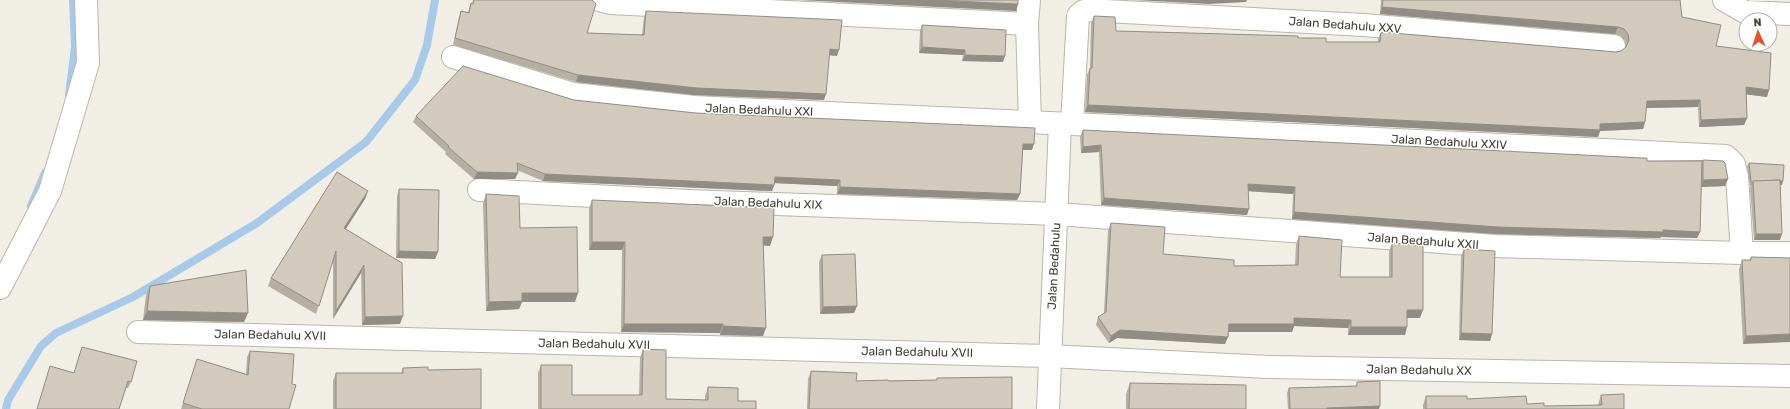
<svg xmlns="http://www.w3.org/2000/svg" width="1790" height="409" font-family="Rubik,sans-serif">
  <rect width="100%" height="100%" fill="#f1eee6"/>
  <g fill="none" stroke-linecap="round" stroke-linejoin="round">
    <!-- stream -->
    <g stroke="#a8cae8" stroke-width="8">
      <polyline points="69,95 75,47 73,0"/>
      <polyline points="31,206 45,173"/>
      <polyline points="6,409 8,400 41,346 56,333 133,297 257,223 366,142 415,80 427,45 435,0"/>
    </g>
    <defs>
      <g id="minor">
        <polyline points="599,0 610,3 1027,24"/>
        <polyline points="1029,0 1027,24 1030,122"/>
        <polyline points="1724,0 1745,12 1790,14"/>
        <polyline points="453,57 573,94 694,107 1072,124 1726,156 1734,164 1737,177 1742,253"/>
        <polyline points="1072,124 1078,16 1082,12 1087,10 1364,25 1614,46"/>
        <polyline points="479,190 688,201 1057,214 1495,246 1742,253 1790,253"/>
        <polyline points="0,288 50,191 88,63 86,0"/>
        <polyline points="138,332 1049,356 1269,367 1790,376"/>
        <polyline points="1048,409 1060,124"/>
      </g>
    </defs>
    <!-- minor casing -->
    <use href="#minor" stroke="#bbb6aa" stroke-width="24"/>
    <!-- minor -->
    <use href="#minor" stroke="#fff" stroke-width="22"/>
  </g>
  <!-- wall -->
  <g fill="#b4aea3">
    <polygon points="473,0 592,0 587,33 642,35 644,17 646,11 837,56 829,55 824,100 695,95 576,82 453,45 459,18 461,11 468,12 471,3 472,4"/>
    <polygon points="1381,0 1680,0 1682,17 1716,46 1767,97 1746,94 1747,118 1744,125 1699,127 1698,107 1646,108 1645,122 1643,129 1600,131 1598,137 1085,112 1087,75 1090,68 1091,23 1094,16 1116,31 1298,38 1326,42 1378,42 1378,39 1381,32 1616,52 1621,51 1626,47 1625,41 1621,36 1615,34 1380,14"/>
    <polygon points="922,25 1003,62 962,61 963,55 919,53 920,31"/>
    <polygon points="574,100 1032,150 1023,150 1020,194 1017,200 837,194 837,186 775,183 772,191 543,181 517,170 515,179 474,179 445,154 446,152 413,122 416,116"/>
    <polygon points="1083,130 1647,161 1703,160 1728,179 1725,186 1701,187 1700,232 1697,238 1661,237 1660,238 1496,234 1292,219 1293,194 1248,191 1247,215 1101,205 1099,152 1081,153 1080,137"/>
    <polygon points="1749,163 1782,185 1780,185 1780,240 1754,240 1750,188 1751,186 1750,186 1747,166"/>
    <polygon points="399,189 438,252 435,259 396,258 397,196"/>
    <polygon points="368,191 365,199 346,229 400,324 362,325 361,273 333,319 333,260 316,314 268,286 271,278"/>
    <polygon points="486,194 520,228 575,302 522,302 519,309 486,311 483,203"/>
    <polygon points="592,200 770,246 763,245 763,336 720,335 720,333 621,332 622,250 589,250 589,208"/>
    <polygon points="1111,223 1163,254 1234,266 1295,265 1296,244 1299,236 1340,277 1389,277 1389,251 1392,243 1420,318 1407,318 1405,335 1348,335 1348,328 1294,326 1292,332 1228,332 1225,344 1117,338 1109,343 1096,325 1098,317 1104,313 1108,230"/>
    <polygon points="1464,249 1492,334 1490,341 1459,340 1461,256"/>
    <polygon points="822,255 857,306 854,313 820,314 819,262"/>
    <polygon points="1751,257 1790,258 1743,344 1739,269 1742,260 1750,260"/>
    <polygon points="150,286 244,322 143,320 146,295"/>
    <polygon points="82,347 131,382 128,388 126,388 119,409 37,409 50,366 74,373"/>
    <polygon points="643,349 666,399 705,400 705,396 708,387 756,409 538,409 538,373 541,365 572,395 639,395 640,358"/>
    <polygon points="250,351 289,409 181,409 197,359 246,374 247,357"/>
    <polygon points="403,368 428,370 481,409 333,409 333,381 336,373 401,373"/>
    <polygon points="811,371 856,381 937,380 937,378 1012,409 807,409 808,379"/>
    <polygon points="1357,382 1379,409 1288,409 1287,393 1289,388 1356,386"/>
    <polygon points="1130,383 1246,409 1126,409 1126,394"/>
    <polygon points="1601,395 1624,409 1423,409 1423,405 1426,396 1527,404 1544,406 1598,405"/>
  </g>
  <!-- shaded-wall -->
  <g fill="#928d84">
    <polygon points="799,0 934,0 1018,4 1016,11"/>
    <polygon points="1134,0 1247,0 1246,2 1209,4"/>
    <polygon points="1382,7 1618,27 1615,34 1380,14"/>
    <polygon points="922,47 965,50 963,55 919,53"/>
    <polygon points="830,49 839,50 837,56 827,55"/>
    <polygon points="965,55 1005,56 1003,62 962,61"/>
    <polygon points="578,75 826,94 824,100 695,95 576,82"/>
    <polygon points="1746,87 1769,90 1767,97 1743,94"/>
    <polygon points="1700,100 1698,107 1644,108 1647,101"/>
    <polygon points="1088,105 1600,124 1645,122 1643,129 1600,131 1598,137 1085,112"/>
    <polygon points="1747,118 1744,125 1699,127 1701,120"/>
    <polygon points="1023,144 1034,144 1032,150 1021,150"/>
    <polygon points="1101,145 1099,152 1081,153 1083,147"/>
    <polygon points="477,172 518,173 515,179 474,179"/>
    <polygon points="545,174 774,185 772,191 543,181"/>
    <polygon points="775,177 840,180 837,186 772,183"/>
    <polygon points="1728,179 1725,186 1701,187 1703,180"/>
    <polygon points="1783,181 1782,185 1753,186 1753,182"/>
    <polygon points="1248,184 1295,187 1293,194 1245,191"/>
    <polygon points="840,187 1020,194 1017,200 837,194"/>
    <polygon points="368,191 365,199 341,236 344,228"/>
    <polygon points="1104,198 1249,209 1247,215 1101,205"/>
    <polygon points="1294,212 1663,230 1700,232 1697,238 1661,237 1660,238 1496,234 1292,219"/>
    <polygon points="1756,234 1782,234 1780,240 1754,240"/>
    <polygon points="763,237 773,237 770,246 760,245"/>
    <polygon points="592,242 625,242 622,250 589,250"/>
    <polygon points="399,251 438,252 435,259 396,258"/>
    <polygon points="364,265 361,273 333,319 336,311"/>
    <polygon points="522,293 578,293 575,302 522,302 519,309 486,311 489,302"/>
    <polygon points="857,306 854,313 820,314 823,307"/>
    <polygon points="1407,310 1423,310 1420,318 1404,318"/>
    <polygon points="147,311 248,313 244,322 143,320"/>
    <polygon points="403,316 400,324 362,325 365,317"/>
    <polygon points="1294,318 1351,320 1348,328 1294,326 1292,332 1226,332 1229,324"/>
    <polygon points="624,324 723,324 720,333 621,332"/>
    <polygon points="723,326 766,328 763,336 720,335"/>
    <polygon points="1351,327 1407,327 1405,335 1348,335"/>
    <polygon points="1120,330 1228,337 1225,344 1117,338 1109,343 1111,336"/>
    <polygon points="1461,333 1492,334 1490,341 1459,340"/>
    <polygon points="1790,334 1790,342 1743,344 1746,336"/>
    <polygon points="1380,406 1379,409 1327,409 1327,408"/>
  </g>
  <!-- building -->
  <g fill="#d1cabd" stroke="#928d84">
    <polygon points="474,0 592,0 596,4 587,33 644,35 646,11 842,20 839,50 830,49 826,94 697,88 578,75 455,38 461,11 469,13 471,3 473,4"/>
    <polygon points="934,0 1018,0 1018,4"/>
    <polygon points="1383,0 1680,0 1682,17 1721,25 1716,46 1771,53 1769,90 1746,87 1747,118 1701,120 1700,100 1647,101 1645,122 1600,124 1600,130 1088,105 1090,68 1092,68 1094,16 1115,17 1116,31 1298,36 1298,38 1326,38 1326,42 1380,42 1381,32 1616,52 1621,51 1626,47 1629,40 1628,34 1624,29 1618,27 1382,7"/>
    <polygon points="922,25 1006,30 1005,56 965,55 965,50 922,47"/>
    <polygon points="463,66 574,100 696,113 1035,128 1034,144 1023,144 1020,194 840,187 840,180 775,177 774,185 545,174 517,163 518,173 477,172 448,147 449,146 416,116"/>
    <polygon points="1083,130 1643,158 1647,158 1647,161 1702,161 1700,232 1663,230 1663,232 1498,227 1294,212 1295,187 1248,184 1249,209 1104,198 1101,145 1083,147"/>
    <polygon points="1703,160 1723,161 1725,163 1728,179 1703,180"/>
    <polygon points="1749,163 1784,165 1783,181 1780,181 1780,180 1751,182"/>
    <polygon points="337,172 368,191 344,228 402,263 403,316 365,317 364,265 336,311 336,251 319,306 271,278"/>
    <polygon points="1780,180 1782,234 1756,234 1753,181"/>
    <polygon points="399,189 439,190 438,252 399,251"/>
    <polygon points="486,194 519,196 520,228 577,227 578,293 522,293 522,301 489,302"/>
    <polygon points="592,200 774,208 773,237 763,237 766,328 723,326 723,324 624,324 625,242 592,242"/>
    <polygon points="1111,223 1165,227 1163,254 1234,260 1234,266 1298,265 1299,236 1342,240 1340,277 1392,277 1392,243 1423,246 1423,310 1407,310 1407,327 1351,327 1351,320 1294,318 1294,324 1229,324 1228,337 1120,330 1111,336 1098,317 1106,312"/>
    <polygon points="1464,249 1495,251 1492,334 1461,333"/>
    <polygon points="855,254 857,306 823,307 822,255"/>
    <polygon points="1751,257 1790,258 1790,334 1746,336 1742,260 1751,260"/>
    <polygon points="246,270 248,313 147,311 150,286"/>
    <polygon points="82,347 137,361 131,382 128,381 119,409 37,409 50,366 74,373"/>
    <polygon points="643,349 666,350 666,399 708,400 708,387 738,388 738,401 756,401 756,409 541,409 541,365 572,365 572,395 642,395"/>
    <polygon points="250,351 294,354 292,384 296,385 289,409 202,409 183,403 197,359 248,375"/>
    <polygon points="428,367 428,370 481,369 481,409 336,409 336,373 403,373 403,368"/>
    <polygon points="811,371 857,373 856,381 888,380 889,381 937,380 937,378 1012,377 1012,409 809,409"/>
    <polygon points="1380,381 1380,406 1327,408 1327,409 1290,409 1289,388 1357,386 1357,382"/>
    <polygon points="1130,383 1246,385 1246,409 1129,409"/>
    <polygon points="1624,394 1624,409 1426,409 1426,396 1467,396 1467,399 1526,396 1527,404 1544,403 1544,406 1602,405 1601,395"/>
  </g>
  <g text-anchor="middle" stroke-width="3" stroke-linejoin="round" paint-order="stroke">
    <!-- street labels -->
    <g font-size="12" fill="#433f36" stroke="#fff">
      <text transform="translate(1345 25) rotate(4)" y="4">Jalan Bedahulu XXV</text>
      <text transform="translate(759 110) rotate(2)" y="4">Jalan Bedahulu XXI</text>
      <text transform="translate(1449 142) rotate(3)" y="4">Jalan Bedahulu XXIV</text>
      <text transform="translate(768 203) rotate(2)" y="4">Jalan Bedahulu XIX</text>
      <text transform="translate(1423 241) rotate(4)" y="4">Jalan Bedahulu XXII</text>
      <text transform="translate(1054 266) rotate(-87)" y="4">Jalan Bedahulu</text>
      <text transform="translate(270 335) rotate(1)" y="4">Jalan Bedahulu XVII</text>
      <text transform="translate(594 344) rotate(1)" y="4">Jalan Bedahulu XVII</text>
      <text transform="translate(917 352) rotate(1)" y="4">Jalan Bedahulu XVII</text>
      <text transform="translate(1419 370) rotate(1)" y="4">Jalan Bedahulu XX</text>
    </g>
  </g>
  <!-- north arrow -->
  <g transform="translate(1758 32) rotate(357)"><circle r="19" fill="#ffffff" stroke="#b4b2af"/>
  <path d="M0-3L7 15L0 10L-7 15Z" fill="#e3502b"/>
  <text y="-6" font-size="11" font-weight="bold" text-anchor="middle" fill="#433f36">N</text>
  </g>
</svg>
